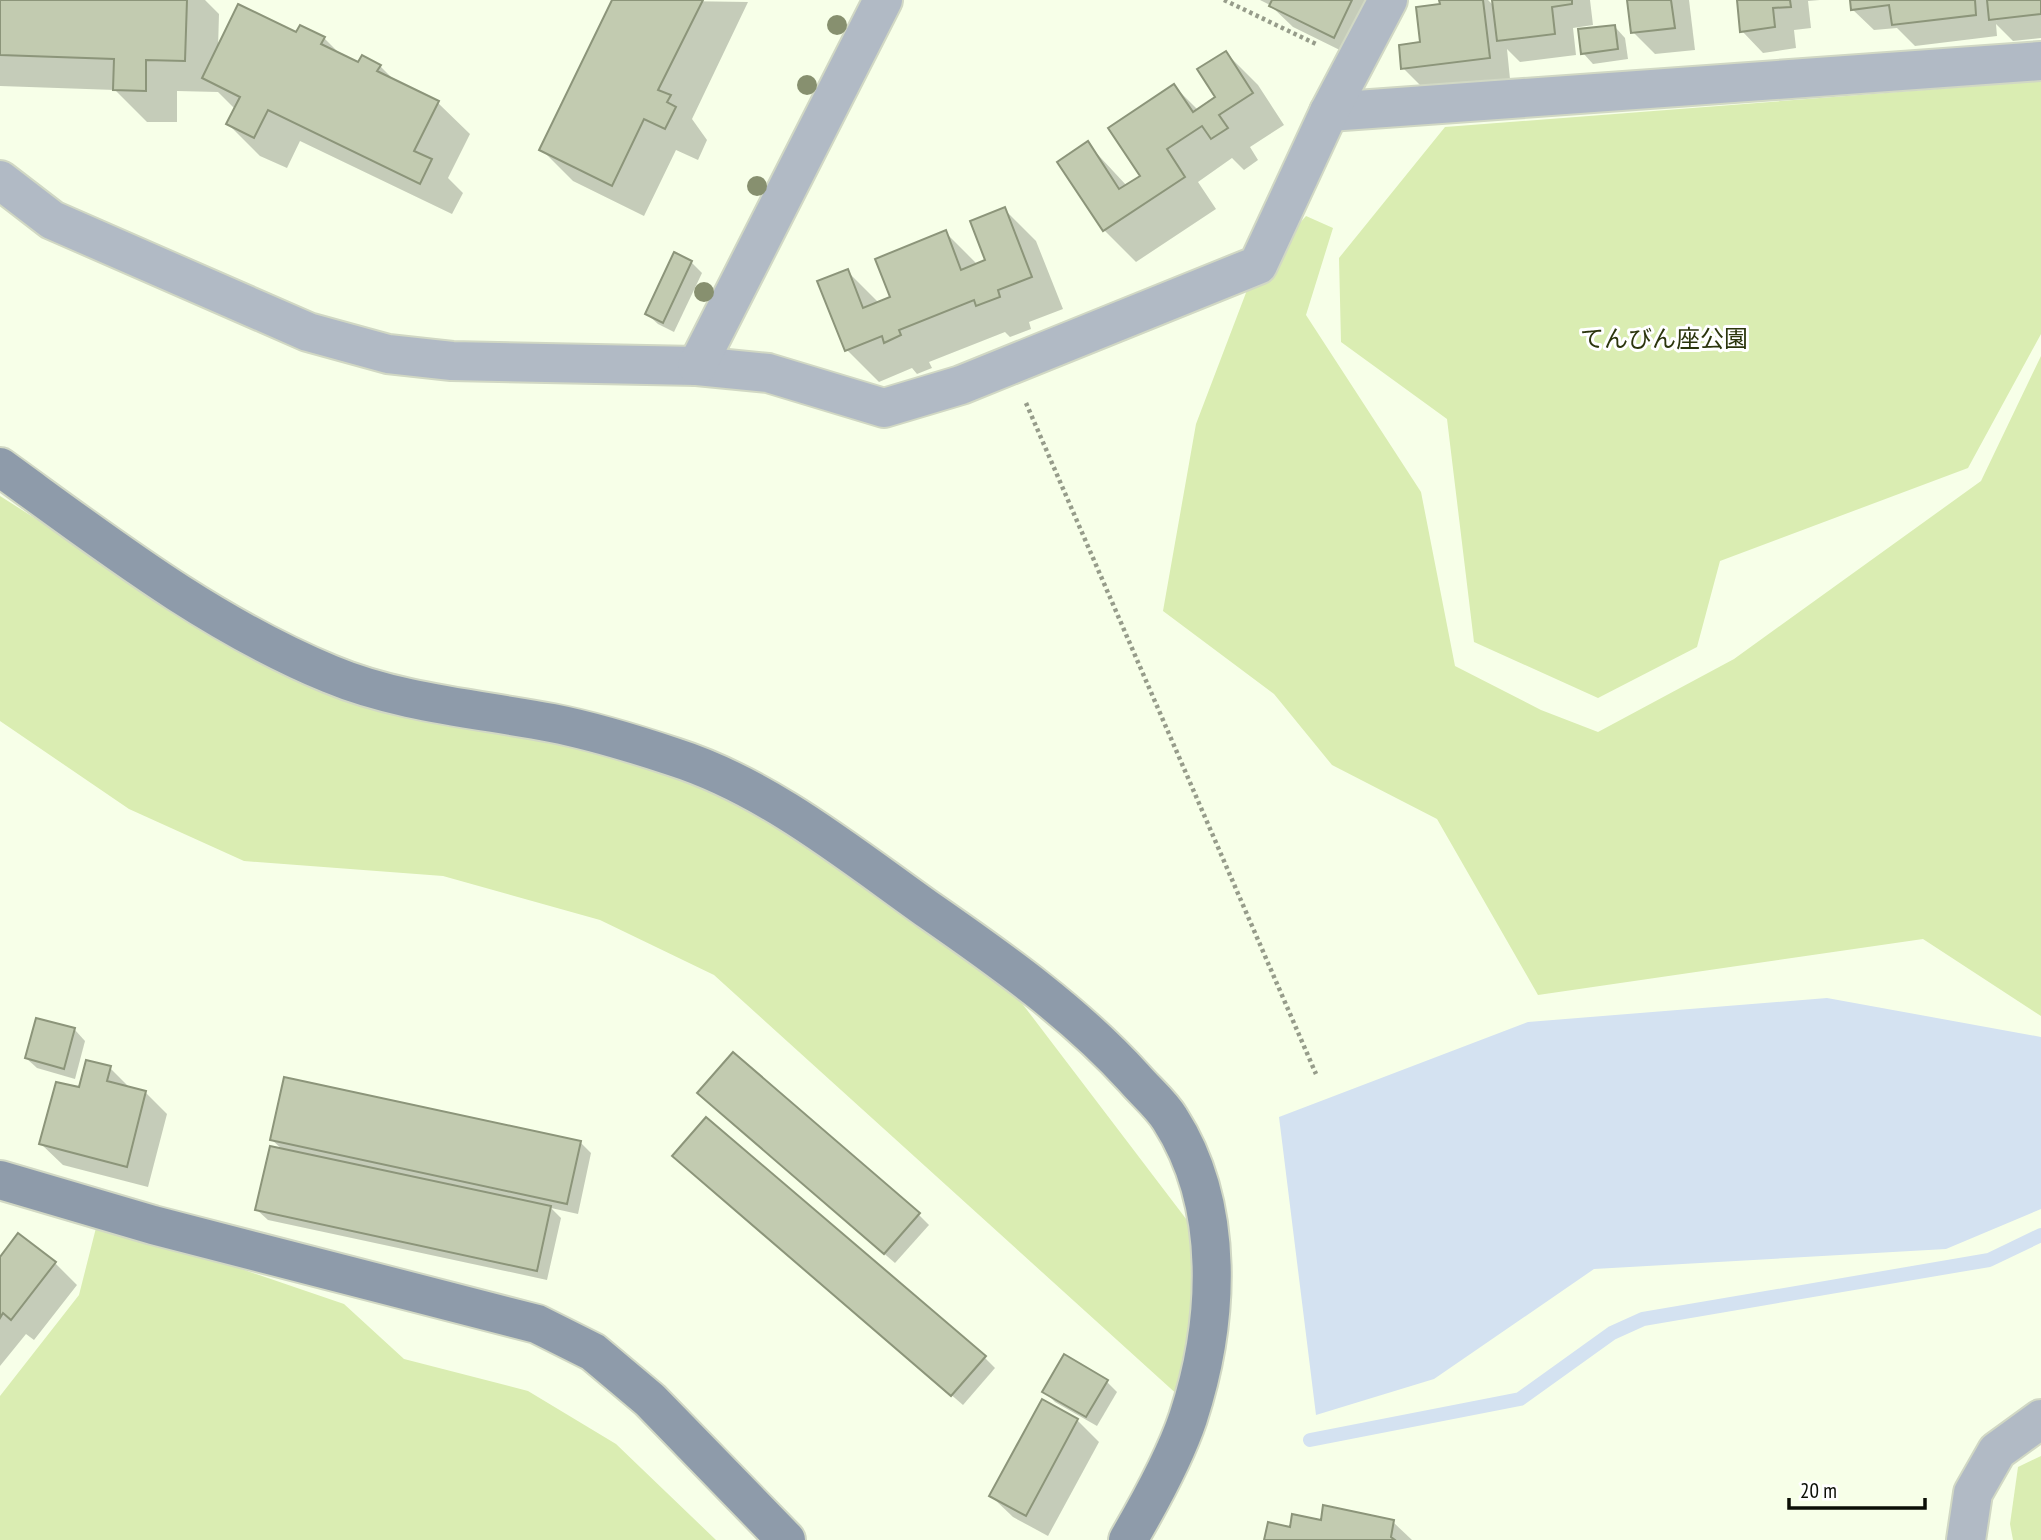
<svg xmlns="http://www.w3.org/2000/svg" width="2041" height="1540" font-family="'PT Sans Narrow','Noto Sans JP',sans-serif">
  <rect width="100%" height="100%" fill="#f7ffe8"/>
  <!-- green -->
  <g fill="#daedb2">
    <polygon points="2041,81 2041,334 1968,468 1720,561 1697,647 1598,698 1474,642 1447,419 1341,342 1339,258 1445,127"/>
    <polygon points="1306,216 1333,228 1306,315 1421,492 1455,666 1541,710 1598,732 1734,659 1981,481 2041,356 2041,1016 1923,939 1538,995 1437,819 1332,765 1274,694 1163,611 1196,424 1252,277"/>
    <polygon points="0,496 244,651 617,737 826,845 1005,981 1193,1228 1191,1407 714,975 600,920 443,876 244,861 129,809 0,721"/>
    <polygon points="98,1220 344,1304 404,1359 528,1391 616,1444 716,1540 0,1540 0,1396 79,1295"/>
    <polygon points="2041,1456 2041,1540 2013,1540 2010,1524 2018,1467"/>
  </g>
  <!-- water -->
  <polygon fill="#d4e2f1" points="1827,998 2041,1037 2041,1209 1946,1249 1594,1269 1434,1379 1316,1415 1279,1117 1528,1022"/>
  <!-- shadow -->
  <g fill="#0003">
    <polygon points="0,0 205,0 219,14 218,49 297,34 324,38 341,55 359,64 380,66 396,82 438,103 470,134 448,178 463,193 452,214 300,141 287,168 260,156 228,124 235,109 218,92 177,91 177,122 147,122 115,90 0,86"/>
    <polygon points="614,0 748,2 692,119 707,140 698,160 676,150 644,216 573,181 541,149"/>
    <polygon points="1260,0 1371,0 1356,58 1293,27 1270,5"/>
    <polygon points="1441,0 1488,0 1494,6 1494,0 1590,0 1593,25 1573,28 1576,55 1520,62 1507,49 1510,79 1425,90 1403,68 1422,44 1442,5"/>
    <polygon points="1629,0 1689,0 1695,50 1655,54 1633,32"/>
    <polygon points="1738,0 1820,0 1808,1 1811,28 1794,30 1796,48 1763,53 1742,31"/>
    <polygon points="1851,0 2041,0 2041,38 2013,41 1996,24 1997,36 1915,46 1897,28 1874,30 1852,9"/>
    <polygon points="1615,27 1625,38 1628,59 1593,64 1583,53"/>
    <polygon points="1226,53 1258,85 1284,125 1250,147 1258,160 1244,170 1232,158 1198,182 1216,209 1136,262 1104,230 1087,143 1127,186 1142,176 1174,86 1198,110 1218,97"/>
    <polygon points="1004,209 1036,241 1063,309 1029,322 1031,329 1010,337 1005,332 929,362 932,368 917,374 912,368 879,382 847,350 847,271 879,303 893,298 945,232 978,265 988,261"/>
    <polygon points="691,262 702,273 674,332 658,324 647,314"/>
    <polygon points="37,1020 75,1030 85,1041 75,1079 37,1068 26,1058"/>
    <polygon points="110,1068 131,1089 146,1093 167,1114 148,1187 63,1165 41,1144 80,1089"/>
    <polygon points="710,1103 918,1214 929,1225 895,1263"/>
    <polygon points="272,1140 580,1142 591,1153 578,1214 551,1208 561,1218 547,1280 268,1220 257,1210 283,1150"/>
    <polygon points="674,1156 985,1358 995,1368 963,1405"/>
    <polygon points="19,1236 55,1263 77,1285 34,1340 26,1334 0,1366 0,1259"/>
    <polygon points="1107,1382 1117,1392 1097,1426 1055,1402 1044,1391"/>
    <polygon points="1077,1420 1099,1442 1048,1536 1013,1517 991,1496"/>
    <polygon points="1322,1522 1393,1522 1412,1540 1266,1540"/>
  </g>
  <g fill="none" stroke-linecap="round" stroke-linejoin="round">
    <!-- stream -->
    <polyline stroke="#d4e2f1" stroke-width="14" points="1310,1440 1520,1399 1612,1333 1643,1319 1989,1260 2041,1235"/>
  </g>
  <!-- building -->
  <g fill="#c2cbb0" stroke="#8c957a" stroke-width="2">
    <polygon points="0,0 187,0 185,61 146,60 146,91 113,90 114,59 0,55"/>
    <polygon points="612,0 703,0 658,90 671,95 667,102 676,107 665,129 644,119 612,186 539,150"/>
    <polygon points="1272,0 1352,0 1334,38 1269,6"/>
    <polygon points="1439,0 1483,0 1490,58 1401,69 1399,45 1420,42 1416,7 1440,4"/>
    <polygon points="1492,0 1572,0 1572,4 1552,7 1555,34 1497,41"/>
    <polygon points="1627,0 1671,0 1675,28 1631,33"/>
    <polygon points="1737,0 1790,0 1791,7 1773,8 1775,27 1740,32"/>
    <polygon points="1850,0 1975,0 1976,15 1892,25 1889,5 1851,10"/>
    <polygon points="1987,0 2041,0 2041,14 1989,20"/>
    <polygon points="238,4 296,32 300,25 325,37 321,44 358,62 362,55 381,65 377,71 439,101 414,151 432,159 420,184 268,110 254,138 226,124 240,97 202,78"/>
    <polygon points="1615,25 1618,49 1581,54 1578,29"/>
    <polygon points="1226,51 1253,93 1219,115 1228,128 1211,139 1202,126 1167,149 1185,177 1103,231 1057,162 1088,141 1119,189 1140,176 1108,128 1174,84 1193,112 1215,97 1197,69"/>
    <polygon points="1005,207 1032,277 998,290 1000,297 976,306 974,300 899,330 901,335 884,343 882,336 845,351 817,281 848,269 863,308 890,297 875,259 946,230 961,270 985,260 970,221"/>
    <polygon points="674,252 692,261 663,323 645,314"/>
    <polygon points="36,1018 75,1028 64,1069 25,1058"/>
    <polygon points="733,1052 920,1213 884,1254 697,1093"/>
    <polygon points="86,1060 111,1066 107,1081 146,1091 127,1167 39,1144 56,1082 79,1087"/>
    <polygon points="284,1077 581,1141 567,1204 270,1140"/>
    <polygon points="706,1117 986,1356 951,1396 672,1156"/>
    <polygon points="270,1146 551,1206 537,1271 255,1210"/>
    <polygon points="18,1233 56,1262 11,1320 3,1313 0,1318 0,1257"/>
    <polygon points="1064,1354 1108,1380 1086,1417 1042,1392"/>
    <polygon points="1042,1399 1078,1419 1026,1516 989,1496"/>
    <polygon points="1323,1505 1394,1520 1391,1537 1395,1540 1264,1540 1268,1522 1290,1527 1292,1514 1321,1520"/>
  </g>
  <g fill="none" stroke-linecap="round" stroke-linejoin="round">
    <defs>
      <g id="street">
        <polyline points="1329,112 2041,61"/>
        <polyline points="0,180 52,220 308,332 388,354 452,361 697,366 768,373 884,408 961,385 1258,265 1329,112 1388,0"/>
        <polyline points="697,366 883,0"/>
        <polyline points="1966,1540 1973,1493 1997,1451 2041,1419"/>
      </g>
      <g id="secondary">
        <path d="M0 467C105 543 209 624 330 674 399 703 479 709 552 723 593 731 635 744 674 757 768 787 851 855 930 911 1002 961 1075 1013 1134 1078 1145 1091 1161 1104 1170 1119 1226 1206 1219 1323 1188 1418 1175 1457 1149 1504 1128 1540"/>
        <polyline points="0,1180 153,1225 537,1324 593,1352 650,1400 786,1540"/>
      </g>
    </defs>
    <!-- street casing -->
    <use href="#street" stroke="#d1d8c4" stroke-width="42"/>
    <!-- secondary casing -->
    <use href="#secondary" stroke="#d1d8c4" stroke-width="42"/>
    <!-- path -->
    <g stroke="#969c8a" stroke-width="4.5" stroke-dasharray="3.5 3.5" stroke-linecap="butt">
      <polyline points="1224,0 1318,45"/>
      <polyline points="1026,403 1316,1074"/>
    </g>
    <!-- street -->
    <use href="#street" stroke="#b1bac5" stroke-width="38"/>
    <!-- secondary -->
    <use href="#secondary" stroke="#8e9baa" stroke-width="38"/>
  </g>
  <!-- trees -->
  <g fill="#87906f">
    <circle cx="837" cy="25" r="10"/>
    <circle cx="807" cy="85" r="10"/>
    <circle cx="757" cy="186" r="10"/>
    <circle cx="704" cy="292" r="10"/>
  </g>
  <g text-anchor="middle" stroke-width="6" stroke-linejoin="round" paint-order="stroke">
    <!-- park labels -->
    <g font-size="24" fill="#2b350c" stroke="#fff">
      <text x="1664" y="347">てんびん座公園</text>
    </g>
  </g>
  <!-- scale -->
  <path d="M1789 1498v10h136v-10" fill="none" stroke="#0b0e05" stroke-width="3.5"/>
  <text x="1800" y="1498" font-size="21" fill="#0b0e05" stroke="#ffffff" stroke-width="5" paint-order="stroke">20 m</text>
</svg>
